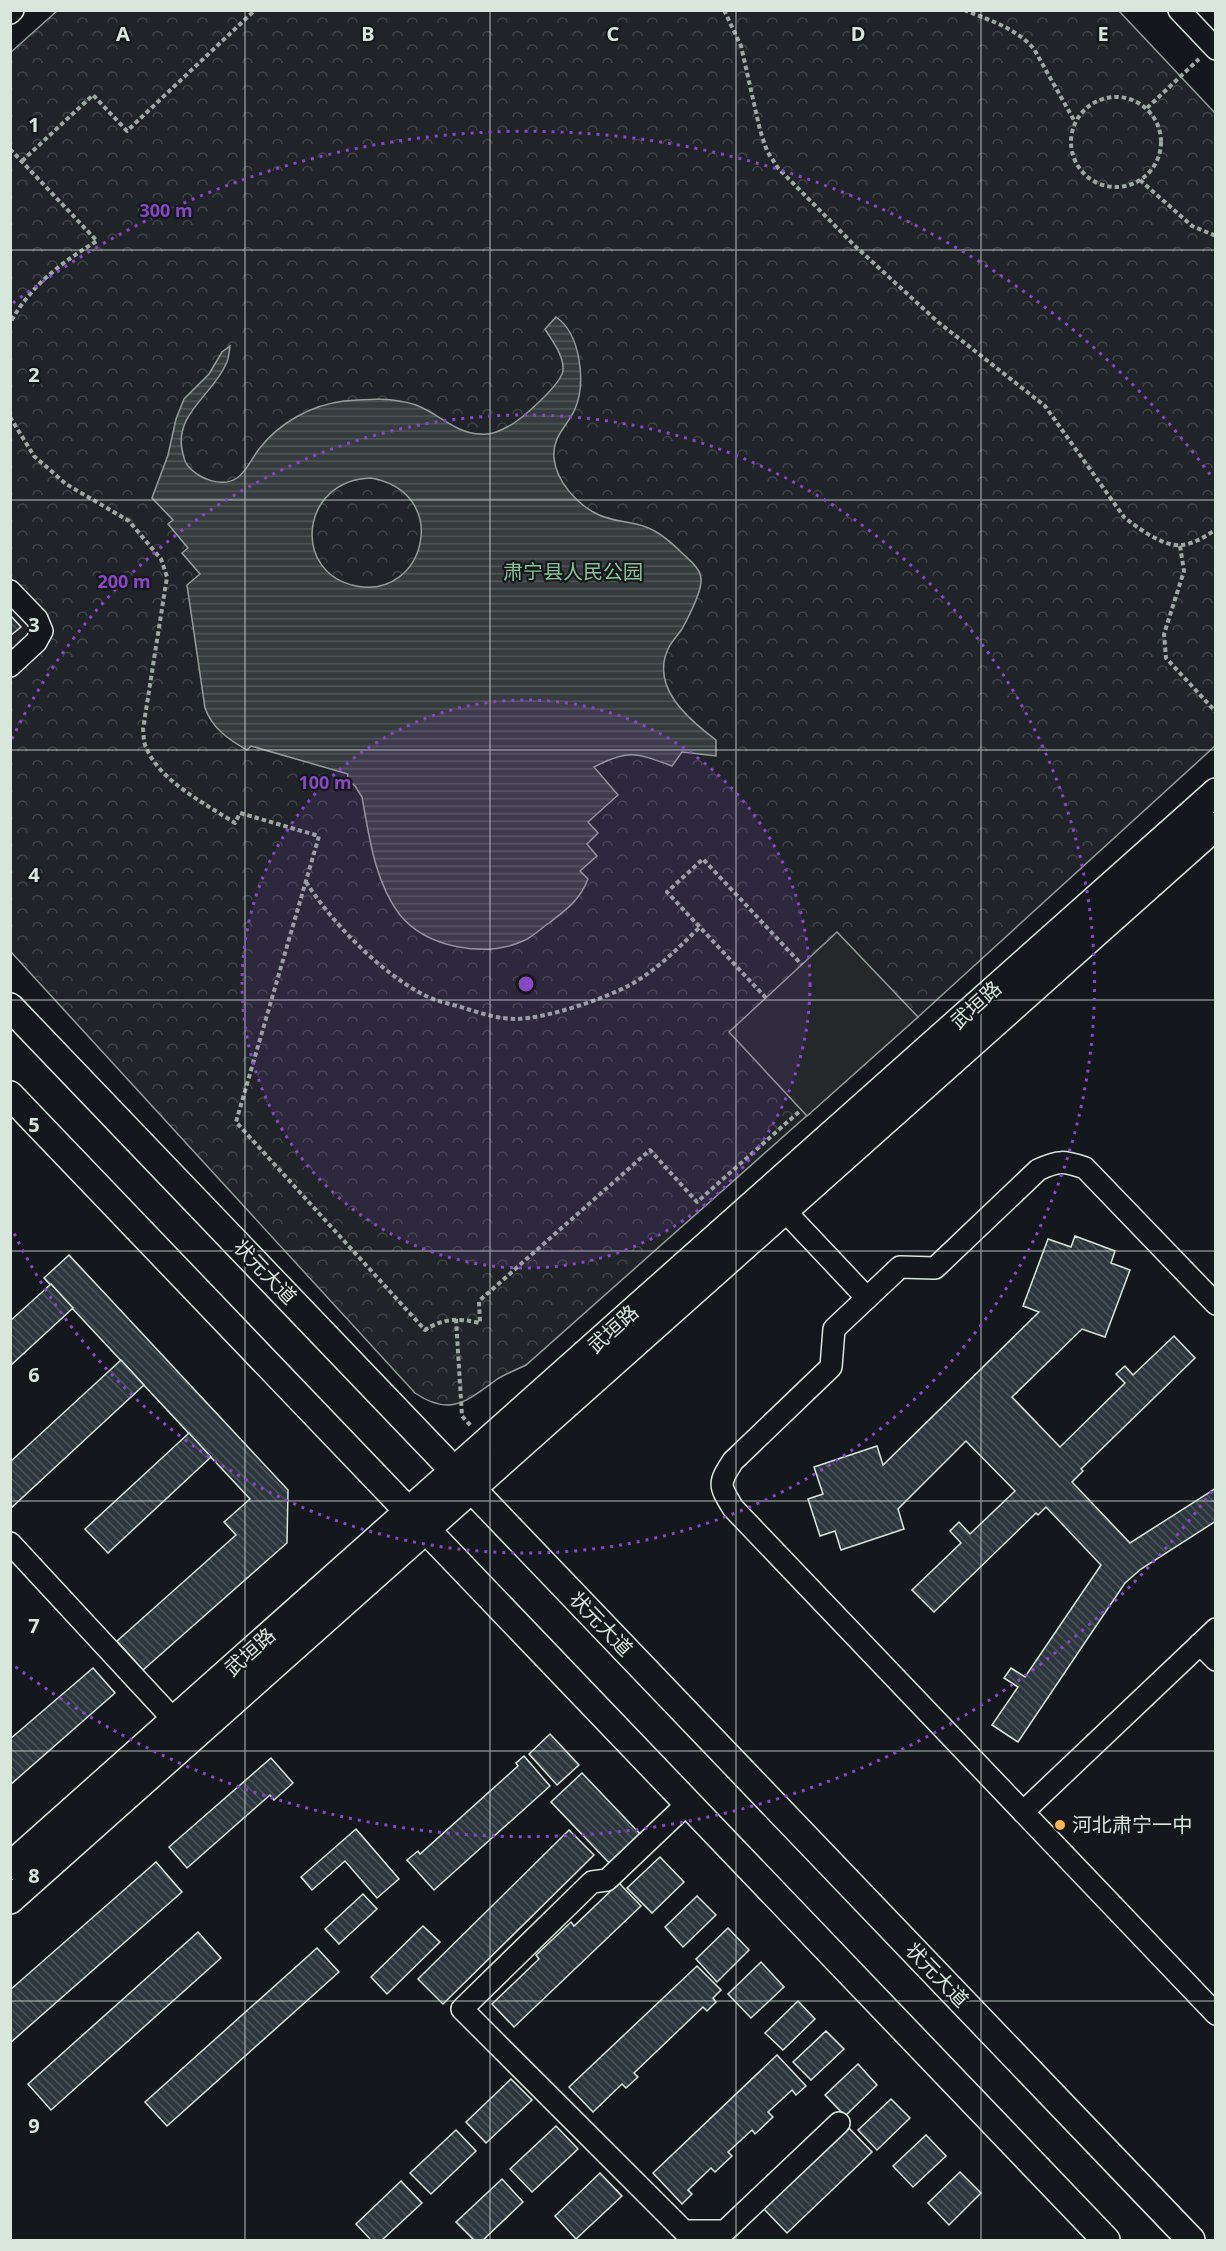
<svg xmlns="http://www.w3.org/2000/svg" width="1226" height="2251" font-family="'Noto Sans','Noto Sans SC',sans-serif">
  <defs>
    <pattern id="park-crowns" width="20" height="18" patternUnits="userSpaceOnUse" patternTransform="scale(1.5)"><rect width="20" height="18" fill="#202428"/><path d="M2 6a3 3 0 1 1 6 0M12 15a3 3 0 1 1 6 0" fill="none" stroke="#404447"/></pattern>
    <pattern id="water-rules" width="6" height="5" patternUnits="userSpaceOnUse" patternTransform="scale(1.5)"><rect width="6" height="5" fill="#363b3e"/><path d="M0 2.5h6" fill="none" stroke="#525759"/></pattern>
    <pattern id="building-back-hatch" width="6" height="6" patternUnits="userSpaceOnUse" patternTransform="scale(1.5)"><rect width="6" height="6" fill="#2c363c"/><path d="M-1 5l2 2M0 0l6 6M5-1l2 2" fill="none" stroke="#4a5358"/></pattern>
  </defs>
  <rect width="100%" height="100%" fill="#14181c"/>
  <!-- park -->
  <path fill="url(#park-crowns)" stroke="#939e99" stroke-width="1.5" d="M57 11H1119L1215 113V746L918 1017 526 1365C516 1370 505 1374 496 1380 467 1401 450 1417 415 1393L11 952 10 53Z"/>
  <!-- parking -->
  <polygon fill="#24282b" stroke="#939e99" stroke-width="1.5" points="837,932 918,1017 807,1116 729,1032"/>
  <!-- water -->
  <path fill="url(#water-rules)" stroke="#939e99" stroke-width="1.5" fill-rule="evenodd" d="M556 317C581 334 586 383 575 409 567 427 552 436 554 458 556 481 577 504 597 514 612 522 630 521 646 527 660 532 671 542 682 553 688 559 697 565 700 574 703 582 699 592 696 600 692 610 687 620 682 629 678 635 672 641 669 647 649 686 688 719 716 740V756L682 752 672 766C637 753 629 749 594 767L618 795 588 822 598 833 587 844 597 856 580 871 588 879C580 900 566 910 549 923 540 929 533 937 523 941 485 958 427 948 400 915 375 883 369 836 362 797L355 786 347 779 348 774 251 746 247 750C229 740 212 728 205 708L187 585 200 574 182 553 188 548 168 524 173 520 152 498 168 455 176 419 184 399 209 374 222 352 230 346C229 352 229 359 226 364 213 395 172 415 183 454 184 458 185 463 188 466 199 479 222 488 237 478 247 471 252 458 259 449 279 423 311 405 344 401 368 399 392 397 416 405 438 413 456 434 481 434 489 435 500 431 507 427 520 421 562 384 563 370 564 355 552 341 545 329ZM371 478C453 493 425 600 356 586 291 573 300 480 371 478Z"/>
  <!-- building -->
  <g fill="url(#building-back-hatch)" stroke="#d8e6dc" stroke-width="1.5">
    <polygon points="10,615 21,627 10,636"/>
    <polygon points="1075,1236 1115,1251 1111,1263 1130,1270 1105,1337 1082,1329 1012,1397 1060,1447 1125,1383 1116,1374 1125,1366 1133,1375 1174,1336 1195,1358 1081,1469 1083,1471 1072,1482 1130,1543 1216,1488 1216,1521 1141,1569 1125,1583 1018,1742 992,1725 1018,1687 1004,1678 1011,1668 1025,1677 1101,1565 1046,1507 1038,1515 1036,1513 934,1612 912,1590 961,1543 950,1531 959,1522 970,1534 1015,1491 966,1441 898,1509 904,1529 841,1550 835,1531 820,1536 808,1499 823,1494 814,1467 877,1446 883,1465 1039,1312 1023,1306 1048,1239 1071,1247"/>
    <polygon points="69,1255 288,1490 287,1543 143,1670 117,1641 236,1535 224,1522 250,1499 44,1278"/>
    <polygon points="51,1284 73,1308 10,1366 10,1321"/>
    <polygon points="121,1360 144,1385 10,1509 10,1462"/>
    <polygon points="189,1433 211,1457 108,1553 85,1529"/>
    <polygon points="93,1668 115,1693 10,1785 10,1739"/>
    <polygon points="550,1734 579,1765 557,1785 529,1754"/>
    <polygon points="524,1756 550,1786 434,1890 407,1860 418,1851 420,1854 518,1766 516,1763"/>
    <polygon points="271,1758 293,1783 274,1800 270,1795 187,1868 169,1847"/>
    <polygon points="582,1773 643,1837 612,1866 551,1802"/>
    <polygon points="356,1829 399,1879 377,1898 345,1861 312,1890 301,1877"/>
    <polygon points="569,1830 594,1855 443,2004 418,1979"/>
    <polygon points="660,1857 684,1882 652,1913 627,1888"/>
    <polygon points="156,1862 182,1892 10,2043 10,1990"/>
    <polygon points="619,1883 641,1906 514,2027 492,2004 539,1959 536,1955 571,1922 574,1926"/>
    <polygon points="363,1894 377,1909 339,1944 325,1929"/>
    <polygon points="697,1896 716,1915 683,1947 665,1927"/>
    <polygon points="423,1926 440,1942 387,1994 371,1977"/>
    <polygon points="728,1928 749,1950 717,1982 696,1959"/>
    <polygon points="198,1932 221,1958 51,2110 28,2084"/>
    <polygon points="317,1948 339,1972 167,2126 145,2102"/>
    <polygon points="761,1962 784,1987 751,2018 728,1994"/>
    <polygon points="697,1966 721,1990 713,1998 716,2002 707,2011 703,2007 634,2073 638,2077 626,2088 622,2084 593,2112 569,2087"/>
    <polygon points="798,2001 815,2019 783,2050 765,2033"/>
    <polygon points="826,2031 844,2049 811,2080 793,2062"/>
    <polygon points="777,2055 806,2086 796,2095 792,2090 768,2112 773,2117 755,2134 752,2130 728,2152 732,2156 715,2172 711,2168 688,2190 692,2194 682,2204 653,2173"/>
    <polygon points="858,2064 877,2085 845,2116 825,2095"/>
    <polygon points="511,2079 532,2100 486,2143 466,2122"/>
    <polygon points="891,2099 910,2118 877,2150 858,2130"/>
    <polygon points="556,2126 578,2149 532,2192 510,2169"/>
    <polygon points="849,2128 872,2152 787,2233 764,2209"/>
    <polygon points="456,2130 476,2151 431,2194 410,2173"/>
    <polygon points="926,2135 946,2156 913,2187 893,2166"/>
    <polygon points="960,2172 981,2193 949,2225 928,2203"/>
    <polygon points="600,2173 622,2196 576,2239 555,2216"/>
    <polygon points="502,2179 523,2202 483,2240 474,2240 456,2222"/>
    <polygon points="401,2181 422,2203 382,2240 371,2240 356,2224"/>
  </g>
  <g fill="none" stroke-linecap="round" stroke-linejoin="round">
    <defs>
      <g id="minor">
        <polyline points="1179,10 1216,49"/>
        <polyline points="10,13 13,10"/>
        <polyline points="10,591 37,619 42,631 36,642 10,666"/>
        <polyline points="784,1210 867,1298"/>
        <path d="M1216 1304 1085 1168C1064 1161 1059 1160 1038 1170L935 1268 900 1267 834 1329 831 1367 733 1461C718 1484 719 1485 733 1508L1216 2014"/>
        <polyline points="10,1543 174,1720"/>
        <polyline points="1200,1644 1216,1660"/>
        <polyline points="688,1803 607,1880 592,1882 462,2009 684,2231 725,2231 839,2123"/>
        <polyline points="1023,1812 1216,1629"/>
      </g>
      <g id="major">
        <polyline points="10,1007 1191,2240"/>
        <polyline points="10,1095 1106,2240"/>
        <polyline points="10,1866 1216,792"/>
        <polyline points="10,1900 1216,826"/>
      </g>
    </defs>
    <!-- minor casing -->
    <use href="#minor" stroke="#d8e6dc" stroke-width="24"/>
    <!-- major casing -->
    <use href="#major" stroke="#d8e6dc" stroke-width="30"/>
    <!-- path -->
    <g stroke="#9da8a2" stroke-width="4" stroke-dasharray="4.5 3" stroke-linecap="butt">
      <path d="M724 10 741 46 760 130 767 151 778 168 855 246 938 322 1045 406 1124 517C1136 527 1165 548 1182 545 1193 544 1207 536 1216 529"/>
      <path d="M964 10C989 20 1016 28 1034 49L1075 122"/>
      <circle cx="1116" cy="142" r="45"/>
      <polyline points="1147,108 1199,59"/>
      <path d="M10 149 97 241C62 262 30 286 10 323"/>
      <polyline points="22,161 93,95 127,131 255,10"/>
      <polyline points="1140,180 1192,226 1216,236"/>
      <path d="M10 417 34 456 66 484 129 521 161 559 167 577 143 729C144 735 143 742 146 747 159 781 206 804 235 823L240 813 319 836 236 1122 425 1330C443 1318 459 1318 480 1323L479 1301 650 1150 697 1202 801 1110"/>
      <polyline points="1180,546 1184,571 1164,634 1166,658 1216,712"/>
      <path d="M306 882C333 924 380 972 424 995 437 1002 453 1004 467 1009 483 1014 500 1019 516 1019 548 1018 601 1000 630 985 657 970 678 948 700 927"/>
      <polyline points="766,998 667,892 703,859 802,965"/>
      <polyline points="456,1319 462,1416 471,1426"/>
    </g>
    <!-- minor -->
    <use href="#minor" stroke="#14181c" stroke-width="21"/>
    <!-- major -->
    <use href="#major" stroke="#14181c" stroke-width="27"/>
  </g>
  <!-- grid -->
  <path fill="none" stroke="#d8e6dc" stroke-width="1.5" stroke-opacity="0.55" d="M245 10V2240M490 10V2240M736 10V2240M981 10V2240M10 250H1216M10 500H1216M10 750H1216M10 1000H1216M10 1251H1216M10 1501H1216M10 1751H1216M10 2001H1216"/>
  <!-- distance rings -->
  <circle cx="526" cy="984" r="284" fill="#8948c3" fill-opacity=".12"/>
  <g fill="none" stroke="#8948c3" stroke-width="3" stroke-dasharray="3 6">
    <circle cx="526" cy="984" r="284"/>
    <path d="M12 739A569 569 0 1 1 12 1229"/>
    <path d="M1212 1491A853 853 0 0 1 13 1665M13 303A853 853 0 0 1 1212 477"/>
  </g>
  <!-- markers -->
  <circle fill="#ffb74d" stroke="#14181c" stroke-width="2" cx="1060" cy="1825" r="6"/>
  <g text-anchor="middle" stroke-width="4.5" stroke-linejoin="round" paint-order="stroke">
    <!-- park labels -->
    <g font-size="20" fill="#8ac095" stroke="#14181c">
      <text x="573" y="579">肃宁县人民公园</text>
    </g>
    <!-- street labels -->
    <g font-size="20" fill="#d8e6dc" stroke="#14181c">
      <text transform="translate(976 1005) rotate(-42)" y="7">武垣路</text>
      <text transform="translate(265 1272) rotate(46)" y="7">状元大道</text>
      <text transform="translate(613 1329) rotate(-42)" y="7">武垣路</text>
      <text transform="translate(601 1624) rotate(46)" y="7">状元大道</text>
      <text transform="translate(250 1652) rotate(-42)" y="7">武垣路</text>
      <text transform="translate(937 1975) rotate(46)" y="7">状元大道</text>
    </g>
    <!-- poi labels -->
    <g font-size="20" fill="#d8e6dc" stroke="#14181c" text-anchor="start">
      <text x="1072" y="1832">河北肃宁一中</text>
    </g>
  </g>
  <g font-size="20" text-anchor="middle" font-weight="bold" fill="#d8e6dc" stroke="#14181c" stroke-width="4.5" stroke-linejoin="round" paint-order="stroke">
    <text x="123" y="41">A</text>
    <text x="368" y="41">B</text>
    <text x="613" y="41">C</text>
    <text x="858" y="41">D</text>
    <text x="1103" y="41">E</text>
    <text x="34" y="132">1</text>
    <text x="34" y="382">2</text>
    <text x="34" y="632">3</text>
    <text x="34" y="882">4</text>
    <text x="34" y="1132">5</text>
    <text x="34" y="1382">6</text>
    <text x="34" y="1633">7</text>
    <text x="34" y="1883">8</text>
    <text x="34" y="2133">9</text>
  </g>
  <circle cx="526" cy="984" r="9" fill="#8948c3" stroke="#14181c" stroke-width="3"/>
  <g font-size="18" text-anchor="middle" font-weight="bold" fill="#8948c3" stroke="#14181c" stroke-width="4.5" stroke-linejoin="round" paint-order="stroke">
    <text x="166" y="217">300 m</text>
    <text x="124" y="588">200 m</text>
    <text x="325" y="789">100 m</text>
  </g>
  <!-- border -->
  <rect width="1226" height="2251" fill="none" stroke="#d8e6dc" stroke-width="24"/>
</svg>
